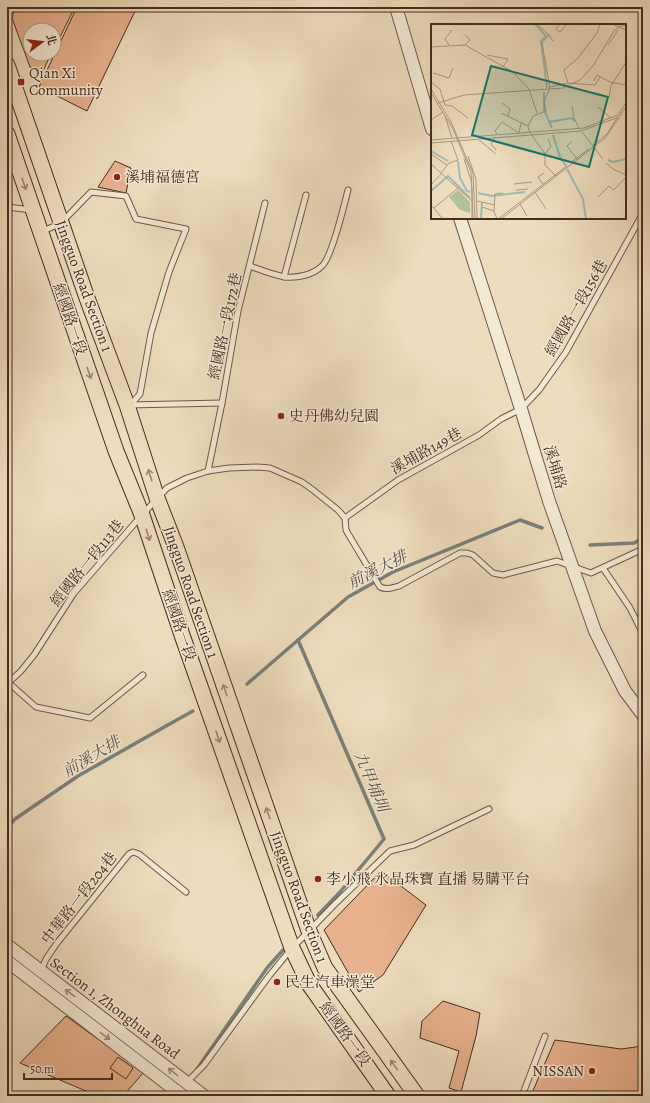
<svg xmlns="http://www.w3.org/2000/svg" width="650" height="1103" font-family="Alegreya,'Noto Serif TC',serif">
  <rect width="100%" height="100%" fill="#eeddbd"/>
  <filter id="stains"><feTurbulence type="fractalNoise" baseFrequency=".005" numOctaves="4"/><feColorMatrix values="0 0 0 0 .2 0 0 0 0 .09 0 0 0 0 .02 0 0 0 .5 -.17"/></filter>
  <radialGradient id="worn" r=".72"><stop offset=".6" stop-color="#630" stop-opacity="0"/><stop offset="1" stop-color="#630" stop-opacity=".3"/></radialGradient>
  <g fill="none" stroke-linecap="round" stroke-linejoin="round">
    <!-- stream -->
    <g stroke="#79817b" stroke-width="3.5">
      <polyline points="590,545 634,543 643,538"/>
      <polyline points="298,640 384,839 340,892 318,915"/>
      <polyline points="247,684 348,597 393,572 520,520 542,528"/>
      <polyline points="7,829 15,819 78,776 166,726 193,711"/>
      <polyline points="197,1069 267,968 283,950"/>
    </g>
  </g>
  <!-- building -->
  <g fill="#e8b28f" stroke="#452c1f">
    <polygon points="7,7 12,7 8,17 7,13"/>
    <polygon points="15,7 75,7 54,49 54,30 30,30 30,54 51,54 43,71 30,67 12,18"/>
    <polygon points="77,7 137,7 87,111 39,87"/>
    <polygon points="115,161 131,168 126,193 98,187"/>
    <polygon points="381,871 426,905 383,975 359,992 324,930"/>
    <polygon points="443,1001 480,1013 476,1036 461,1092 449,1088 459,1051 420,1038 422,1021"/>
    <polygon points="66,1016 144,1072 123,1096 91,1096 93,1094 20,1063"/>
    <polygon points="555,1040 621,1049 643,1046 643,1096 537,1096 532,1093"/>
    <polygon points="118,1057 133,1068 126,1079 110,1068"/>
    <polygon points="131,1091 138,1096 128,1096"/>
  </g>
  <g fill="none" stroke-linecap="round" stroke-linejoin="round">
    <defs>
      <g id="service">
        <polyline points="7,207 32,210"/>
        <polyline points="41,232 61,223 91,192 126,196 136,219 186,229 169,272 151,333 140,394 133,402 128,404"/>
        <path d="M250 266C261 270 273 275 285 277 298 278 313 275 322 266 332 257 344 206 348 190"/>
        <polyline points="284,277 306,195"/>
        <polyline points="128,405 222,403"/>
        <polyline points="208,471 222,403 238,311 265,203"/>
        <polyline points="345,518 398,480 479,435 501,419 521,409 539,390 566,352 643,213"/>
        <path d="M345 518 346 530 350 537 380 587C386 590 392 588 399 586L460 553H467L473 555 493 573 503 575 557 561 591 573 643 549"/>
        <polyline points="603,568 630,608 643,634"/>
        <polyline points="9,683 36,707 90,718 143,675"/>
        <polyline points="7,684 21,671 34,655 74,593 142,515 167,488 187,478 208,471 229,468 258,467 270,468 302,482 313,490 338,510 345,518"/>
        <polyline points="41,971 46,959 57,943 129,854 133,852 139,854 186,892"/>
        <polyline points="187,1082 204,1065 269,976 292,948 309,931 334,905 390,851 414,845 489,809"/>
        <polyline points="522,1096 545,1036"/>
      </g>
      <g id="tertiary">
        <polyline points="396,7 432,129"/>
        <polyline points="460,218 521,409 549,501 595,631 625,691 643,715"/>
        <polyline points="7,945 204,1096"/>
        <polyline points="7,961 183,1096"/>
      </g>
      <g id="primary">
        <polyline points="7,65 87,298 127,405 157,498 176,547 309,931 325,968 417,1096"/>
        <polyline points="7,134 116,451 142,515 182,635 292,948 309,984 388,1096"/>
      </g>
    </defs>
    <!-- service casing -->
    <use href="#service" stroke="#6f5846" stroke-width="7"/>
    <!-- tertiary casing -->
    <use href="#tertiary" stroke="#6f5846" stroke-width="14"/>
    <!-- primary casing -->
    <use href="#primary" stroke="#452c1f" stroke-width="17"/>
    <!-- service -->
    <use href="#service" stroke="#f4e9d4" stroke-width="5"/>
    <!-- tertiary -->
    <use href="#tertiary" stroke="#f4e9d4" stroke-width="12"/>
    <!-- primary -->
    <use href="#primary" stroke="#eeddbd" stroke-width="15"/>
  </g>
  <!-- one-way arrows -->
  <defs><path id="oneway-shaft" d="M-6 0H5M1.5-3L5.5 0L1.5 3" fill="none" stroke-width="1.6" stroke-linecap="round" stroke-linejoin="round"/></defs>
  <g stroke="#9a846e">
    <use href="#oneway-shaft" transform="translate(24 184) rotate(71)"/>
    <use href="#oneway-shaft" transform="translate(89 373) rotate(71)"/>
    <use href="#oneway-shaft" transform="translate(150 475) rotate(-108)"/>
    <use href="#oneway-shaft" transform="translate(148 535) rotate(72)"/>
    <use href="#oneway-shaft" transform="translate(225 690) rotate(-109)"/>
    <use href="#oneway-shaft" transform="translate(218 737) rotate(71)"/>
    <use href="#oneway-shaft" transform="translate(268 813) rotate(-109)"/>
    <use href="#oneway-shaft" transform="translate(394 1065) rotate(-126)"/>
  </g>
  <g stroke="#9c8a7a">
    <use href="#oneway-shaft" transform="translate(70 993) rotate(-143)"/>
    <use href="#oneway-shaft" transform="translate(105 1036) rotate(37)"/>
    <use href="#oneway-shaft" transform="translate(173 1072) rotate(-142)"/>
  </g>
  <!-- markers -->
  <g fill="#8f2418" stroke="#f4e9d4" stroke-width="1.5">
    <rect x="17" y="78" width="8" height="8" rx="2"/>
    <circle cx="117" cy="177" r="4"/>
    <circle cx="281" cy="416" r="4"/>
    <circle cx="318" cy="879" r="4"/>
    <circle cx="277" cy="982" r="4"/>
    <circle cx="592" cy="1071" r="4"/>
  </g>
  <g text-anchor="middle" stroke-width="3" stroke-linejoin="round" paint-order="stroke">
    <!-- poi labels -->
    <g font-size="15" fill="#452c1f" stroke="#f4e9d4" text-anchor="start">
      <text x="29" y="78">Qian Xi<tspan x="29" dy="17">Community</tspan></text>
      <text x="125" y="182">溪埔福德宮</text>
      <text x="289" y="421">史丹佛幼兒園</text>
      <text x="326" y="884">李小飛 水晶珠寶 直播 易購平台</text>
      <text x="285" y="987">民生汽車澡堂</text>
      <text x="584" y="1076" text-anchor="end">NISSAN</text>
    </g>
    <!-- street labels -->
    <g font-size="15" fill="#452c1f" stroke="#f4e9d4">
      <text transform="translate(84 286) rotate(70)" y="5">Jingguo Road Section 1</text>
      <text transform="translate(576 308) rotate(-60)" y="5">經國路一段156巷</text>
      <text transform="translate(70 319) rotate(71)" y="5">經國路一段</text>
      <text transform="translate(225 326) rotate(-78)" y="5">經國路一段172巷</text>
      <text transform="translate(426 451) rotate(-29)" y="5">溪埔路149巷</text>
      <text transform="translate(555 467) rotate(73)" y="5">溪埔路</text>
      <text transform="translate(87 563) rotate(-51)" y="5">經國路一段113巷</text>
      <text transform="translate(191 592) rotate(71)" y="5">Jingguo Road Section 1</text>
      <text transform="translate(179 625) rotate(71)" y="5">經國路一段</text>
      <text transform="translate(299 897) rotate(70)" y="5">Jingguo Road Section 1</text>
      <text transform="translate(79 898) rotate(-52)" y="5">中華路一段204巷</text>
      <text transform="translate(115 1008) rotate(37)" y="5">Section 1, Zhonghua Road</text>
      <text transform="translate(345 1034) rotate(54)" y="5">經國路一段</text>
    </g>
    <!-- water labels -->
    <g font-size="16" font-style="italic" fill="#5b5046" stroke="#f4e9d4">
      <text transform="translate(377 569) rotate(-27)" y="6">前溪大排</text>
      <text transform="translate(91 756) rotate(-31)" y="6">前溪大排</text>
      <text transform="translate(372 781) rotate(67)" y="6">九甲埔圳</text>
    </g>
  </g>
  <!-- overview -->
  <g transform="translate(431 24)">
    <rect width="195" height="195" fill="#eeddbd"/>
    <path d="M27 166 39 178V189L29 186 18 173Z" fill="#b2c296"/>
    <path fill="none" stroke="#9cbab9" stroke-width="2" d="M104 0 115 12 110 17 116 64M113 68V86L121 104M118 98 141 94 144 98M122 111 129 133 135 142M0 127 17 137M177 136 182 138 195 135M27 137 29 154 36 167 39 168M136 145 152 175 155 195M0 167 17 152 39 174M47 169 61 172 94 168M50 195 51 178"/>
    <path fill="none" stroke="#aa967e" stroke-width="1" d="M106 0 118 11M181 0 195 6M128 1 125 5 129 8 136 0M122 17 118 11 111 19 119 64 113 77 115 87 102 92 97 102 98 107 114 130V141L125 152M18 21 14 15 21 6M34 21 82 48 98 65 106 89M34 21 39 16 34 11M177 21 187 6M0 23 34 21M56 31 77 35 72 43M162 42 183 7 189 2H195M2 49 18 54 22 44M163 57 166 51 179 58 195 61M0 58 9 65 14 81 21 82 37 94M137 59 133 46 147 34 166 9 169 0M119 63 137 59 164 61 169 53M0 65 20 98 42 149 44 195M0 69 22 105 40 148 42 195M178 73 180 62 195 38M7 79 33 71 132 64 149 56 162 42M71 79 79 85 77 92M141 82 143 94 148 104M167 83 180 94M70 89 97 102M14 92 21 114M0 96 12 88M151 108 172 135M66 110 64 107 71 98 88 109 90 99M64 114 60 120 65 126M0 116 153 104 187 91 195 79M48 116 65 130M141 117 136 122 146 135M0 119 150 107 188 93 195 83M161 122 176 110 186 94M0 130 16 141M114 130 120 122 117 115M37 132 45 155 46 195M33 135 41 159M139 139 158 125M175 139 182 145 195 151M0 140 41 177M10 149 18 139 27 136 20 117M83 160 101 158M112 160 107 153 113 149M0 161 11 149M85 166 97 165M104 168 115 185M167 173 178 162 183 166 195 153M46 177 64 181M89 180 96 192M0 181 12 195M51 183 63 187M3 184 27 164M41 195V163M66 195 63 187 64 170 72 169M67 195 136 142M70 195 174 114 188 94"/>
    <path fill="#0f766e" fill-opacity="0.15" stroke="#0f766e" stroke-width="2" d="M60 42 177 73 158 143 41 111Z"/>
    <rect width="195" height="195" fill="none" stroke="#452c1f" stroke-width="2"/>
  </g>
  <!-- margin -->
  <rect width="650" height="1103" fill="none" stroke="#eeddbd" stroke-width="24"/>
  <rect x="8" y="8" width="634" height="1087" fill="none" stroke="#452c1f" stroke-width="2"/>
  <rect x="12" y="12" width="626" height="1079" fill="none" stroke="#452c1f"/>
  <!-- north arrow -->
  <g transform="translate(42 42) rotate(75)"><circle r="19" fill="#f4e9d4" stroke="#ae9d8c"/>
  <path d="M0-3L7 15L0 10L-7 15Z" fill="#8f2418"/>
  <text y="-6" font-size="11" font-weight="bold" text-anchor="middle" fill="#452c1f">北</text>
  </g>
  <!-- scale -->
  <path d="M24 1073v6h88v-6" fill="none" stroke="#452c1f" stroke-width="2"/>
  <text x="30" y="1073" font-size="12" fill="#452c1f" stroke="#f4e9d4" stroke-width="3" paint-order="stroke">50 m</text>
  <rect width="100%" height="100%" filter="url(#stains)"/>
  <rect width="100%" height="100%" fill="url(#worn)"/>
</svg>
